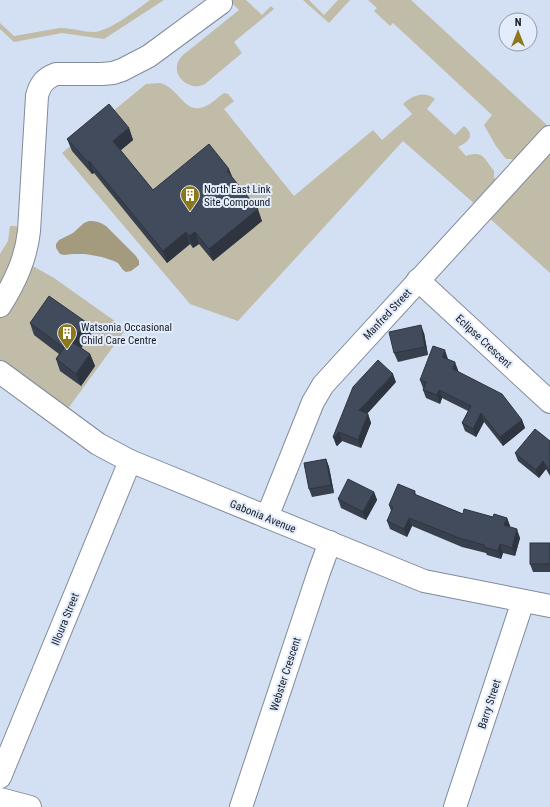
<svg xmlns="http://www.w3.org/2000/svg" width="550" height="807" font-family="'Roboto Condensed',sans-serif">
  <rect width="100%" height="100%" fill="#d3dff2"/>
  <!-- green -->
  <g fill="#c1bca7">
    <path d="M150 0H164L104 39 62 33 14 42 0 29V23L14 36 60 28C72 28 83 32 94 32 108 32 138 9 150 0Z"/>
    <path d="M229 0H246L262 15 271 6 274 9 234 42 242 53 205 84C193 91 175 80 177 66 177 62 180 58 183 55L239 10Z"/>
    <polygon points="303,0 309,0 324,15 338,0 350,0 329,23"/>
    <polygon points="368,0 411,0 548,126 517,162 511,159 506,159 496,146 484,125 492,115 393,23 390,26 374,11 377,8"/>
    <path d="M160 83C180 88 184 116 206 106 213 103 218 97 224 93L228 94 234 101 224 109 294 196 373 130 382 140 412 114 403 104C412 96 424 90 435 99L427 109 455 135 464 126C476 135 468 142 458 147L466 156C484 150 484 159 494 171V177L498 183 476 205 403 141 238 321 190 304 62 153 146 84Z"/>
    <polygon points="550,148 550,273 487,216"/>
    <polygon points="10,226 16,226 22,231 0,292 0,254 8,241"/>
    <polygon points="31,265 54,278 126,329 67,410 0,361 0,317"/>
  </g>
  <!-- water -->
  <path fill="#a49b7e" d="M89 221C96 221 100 222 106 226L136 256 139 261V265L131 271 126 272 123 270 118 263 114 261 102 257 85 254H72L64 255 60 254 56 248V244L59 240 73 233 84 223Z"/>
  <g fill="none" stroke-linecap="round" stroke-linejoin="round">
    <defs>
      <g id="minor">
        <polyline points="418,280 550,402"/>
        <path d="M0 306C15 282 26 259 29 231L37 96C40 84 45 78 56 74H102L113 73 122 70 149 56 221 3"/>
        <polyline points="0,372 98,444 130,461 424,581 550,606"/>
        <polyline points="267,517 313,402 323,385 550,137"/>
        <polyline points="0,777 130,461"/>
        <polyline points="0,799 30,807"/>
        <polyline points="241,807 319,572 330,542"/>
        <polyline points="455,807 523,601"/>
      </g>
    </defs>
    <!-- minor casing -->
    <use href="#minor" stroke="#808b9c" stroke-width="24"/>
    <!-- minor -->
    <use href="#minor" stroke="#fff" stroke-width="22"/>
  </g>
  <!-- wall -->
  <g fill="#38404e">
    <polygon points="129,128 133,140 120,151 153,190 233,179 262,221 213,261 199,244 193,248 190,244 167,263 94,173 92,174 72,151 67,139"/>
    <polygon points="30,323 91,334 81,348 90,354 95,366 81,386 60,371 56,359 59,354 34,335"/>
    <polygon points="424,333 428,355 398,362 394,353"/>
    <polygon points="447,359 458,370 458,371 522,420 525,428 503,446 484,422 476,437 465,431 462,423 468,411 442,398 440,404 426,398 423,390 424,389 423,388 420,380 448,359"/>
    <polygon points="396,382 367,414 368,414 371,423 361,448 342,441 337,446 336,445 333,437"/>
    <polygon points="550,441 550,476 546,469 539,478 518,461 515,453"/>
    <polygon points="326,459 329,467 334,493 312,497 309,489"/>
    <polygon points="415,491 416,495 463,514 493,517 507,518 510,526 509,527 520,538 515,556 503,553 501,559 487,555 486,553 462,547 412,526 407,537 390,529 387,521 391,511 389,505"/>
    <polygon points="374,492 377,500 366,520 341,508 338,499"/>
    <polygon points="550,543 550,572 533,572 530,564"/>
  </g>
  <!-- shaded-wall -->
  <g fill="#2e3440">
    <polygon points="129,128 133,140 117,153 113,141"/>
    <polygon points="89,161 94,173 92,174 88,162"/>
    <polygon points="229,169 234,181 227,171"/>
    <polygon points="258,209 262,221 213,261 209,249"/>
    <polygon points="186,232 190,244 167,263 163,251"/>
    <polygon points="195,232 199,244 193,248 189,236"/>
    <polygon points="86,322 91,334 77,354 72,342"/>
    <polygon points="421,325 424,333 428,355 425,347"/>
    <polygon points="445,350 448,359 445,366 442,357"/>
    <polygon points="90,354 95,366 81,386 76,374"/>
    <polygon points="455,362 458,370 456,377 453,369"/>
    <polygon points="393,374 396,382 362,419 359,410"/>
    <polygon points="439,390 442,398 440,404 437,395"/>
    <polygon points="481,413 484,422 476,437 473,429"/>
    <polygon points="368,414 371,423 361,448 358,440"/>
    <polygon points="522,420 525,428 503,446 500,437"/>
    <polygon points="339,432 342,441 337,446 334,438"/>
    <polygon points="326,459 329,467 334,493 331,485"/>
    <polygon points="543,461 546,469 539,478 536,470"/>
    <polygon points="374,492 377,500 366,520 363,512"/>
    <polygon points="409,518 412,526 407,537 404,529"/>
    <polygon points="507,518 510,526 507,534 504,525"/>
    <polygon points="517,529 520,538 515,556 512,548"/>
    <polygon points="500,544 503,553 501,559 498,551"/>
  </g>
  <!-- building -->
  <g fill="#414b5b" stroke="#2e3440">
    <polygon points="109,104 129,128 113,141 153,190 209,144 229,169 227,171 258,209 209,249 195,232 189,236 186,232 163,251 89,161 88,162 67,139"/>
    <polygon points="49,296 86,322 72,342 90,354 76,374 56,359 64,348 30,323"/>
    <polygon points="421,325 425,347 394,353 389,332"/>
    <polygon points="433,346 445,350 442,357 455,362 453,369 502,394 522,420 500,437 481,413 473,429 462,423 471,406 439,390 437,395 423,390 426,382 420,380"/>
    <polygon points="378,360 393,374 359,410 368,414 358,440 339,432 334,438 333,437 353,387"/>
    <polygon points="535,429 550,441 550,472 543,461 536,470 515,453"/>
    <polygon points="326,459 331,485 309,489 304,463"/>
    <polygon points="348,479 374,492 363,512 338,499"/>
    <polygon points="398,484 415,491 414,494 463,514 464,509 493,517 494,514 507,518 504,525 517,529 512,548 500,544 498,551 484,547 484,545 459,538 409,518 404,529 387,521 393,507 389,505"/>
    <rect x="530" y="543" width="20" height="21"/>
  </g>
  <!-- icons -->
  <defs>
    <symbol id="building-pin" viewBox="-11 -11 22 30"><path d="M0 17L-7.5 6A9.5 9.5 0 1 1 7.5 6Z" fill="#8d771b" stroke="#e3ecfc"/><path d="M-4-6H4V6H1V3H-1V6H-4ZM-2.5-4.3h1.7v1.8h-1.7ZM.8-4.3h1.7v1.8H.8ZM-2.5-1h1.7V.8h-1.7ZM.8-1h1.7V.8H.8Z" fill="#fff"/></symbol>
  </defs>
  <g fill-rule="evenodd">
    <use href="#building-pin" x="179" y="184" width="22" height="30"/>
    <use href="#building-pin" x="56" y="322" width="22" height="30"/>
  </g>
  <g text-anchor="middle" stroke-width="4" stroke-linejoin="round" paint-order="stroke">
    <!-- poi labels -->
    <g font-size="11" fill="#171b21" stroke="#e3ecfc" text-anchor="start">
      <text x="204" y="193">North East Link<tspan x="204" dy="13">Site Compound</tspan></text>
      <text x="81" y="331">Watsonia Occasional<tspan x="81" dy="13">Child Care Centre</tspan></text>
    </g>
    <!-- street labels -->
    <g font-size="11" fill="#171b21" stroke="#e3ecfc">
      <text transform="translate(387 314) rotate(-47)" y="4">Manfred Street</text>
      <text transform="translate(484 341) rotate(43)" y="4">Eclipse Crescent</text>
      <text transform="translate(263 516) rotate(22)" y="4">Gabonia Avenue</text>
      <text transform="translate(65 619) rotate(-68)" y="4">Illoura Street</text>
      <text transform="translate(285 674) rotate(-72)" y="4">Webster Crescent</text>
      <text transform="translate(489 704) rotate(-72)" y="4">Barry Street</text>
    </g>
  </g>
  <!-- north arrow -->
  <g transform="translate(518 32)"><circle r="19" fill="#e3ecfc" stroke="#9198a4"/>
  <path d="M0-3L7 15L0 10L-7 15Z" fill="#8d771b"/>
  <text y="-6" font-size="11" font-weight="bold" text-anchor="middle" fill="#171b21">N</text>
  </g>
</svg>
